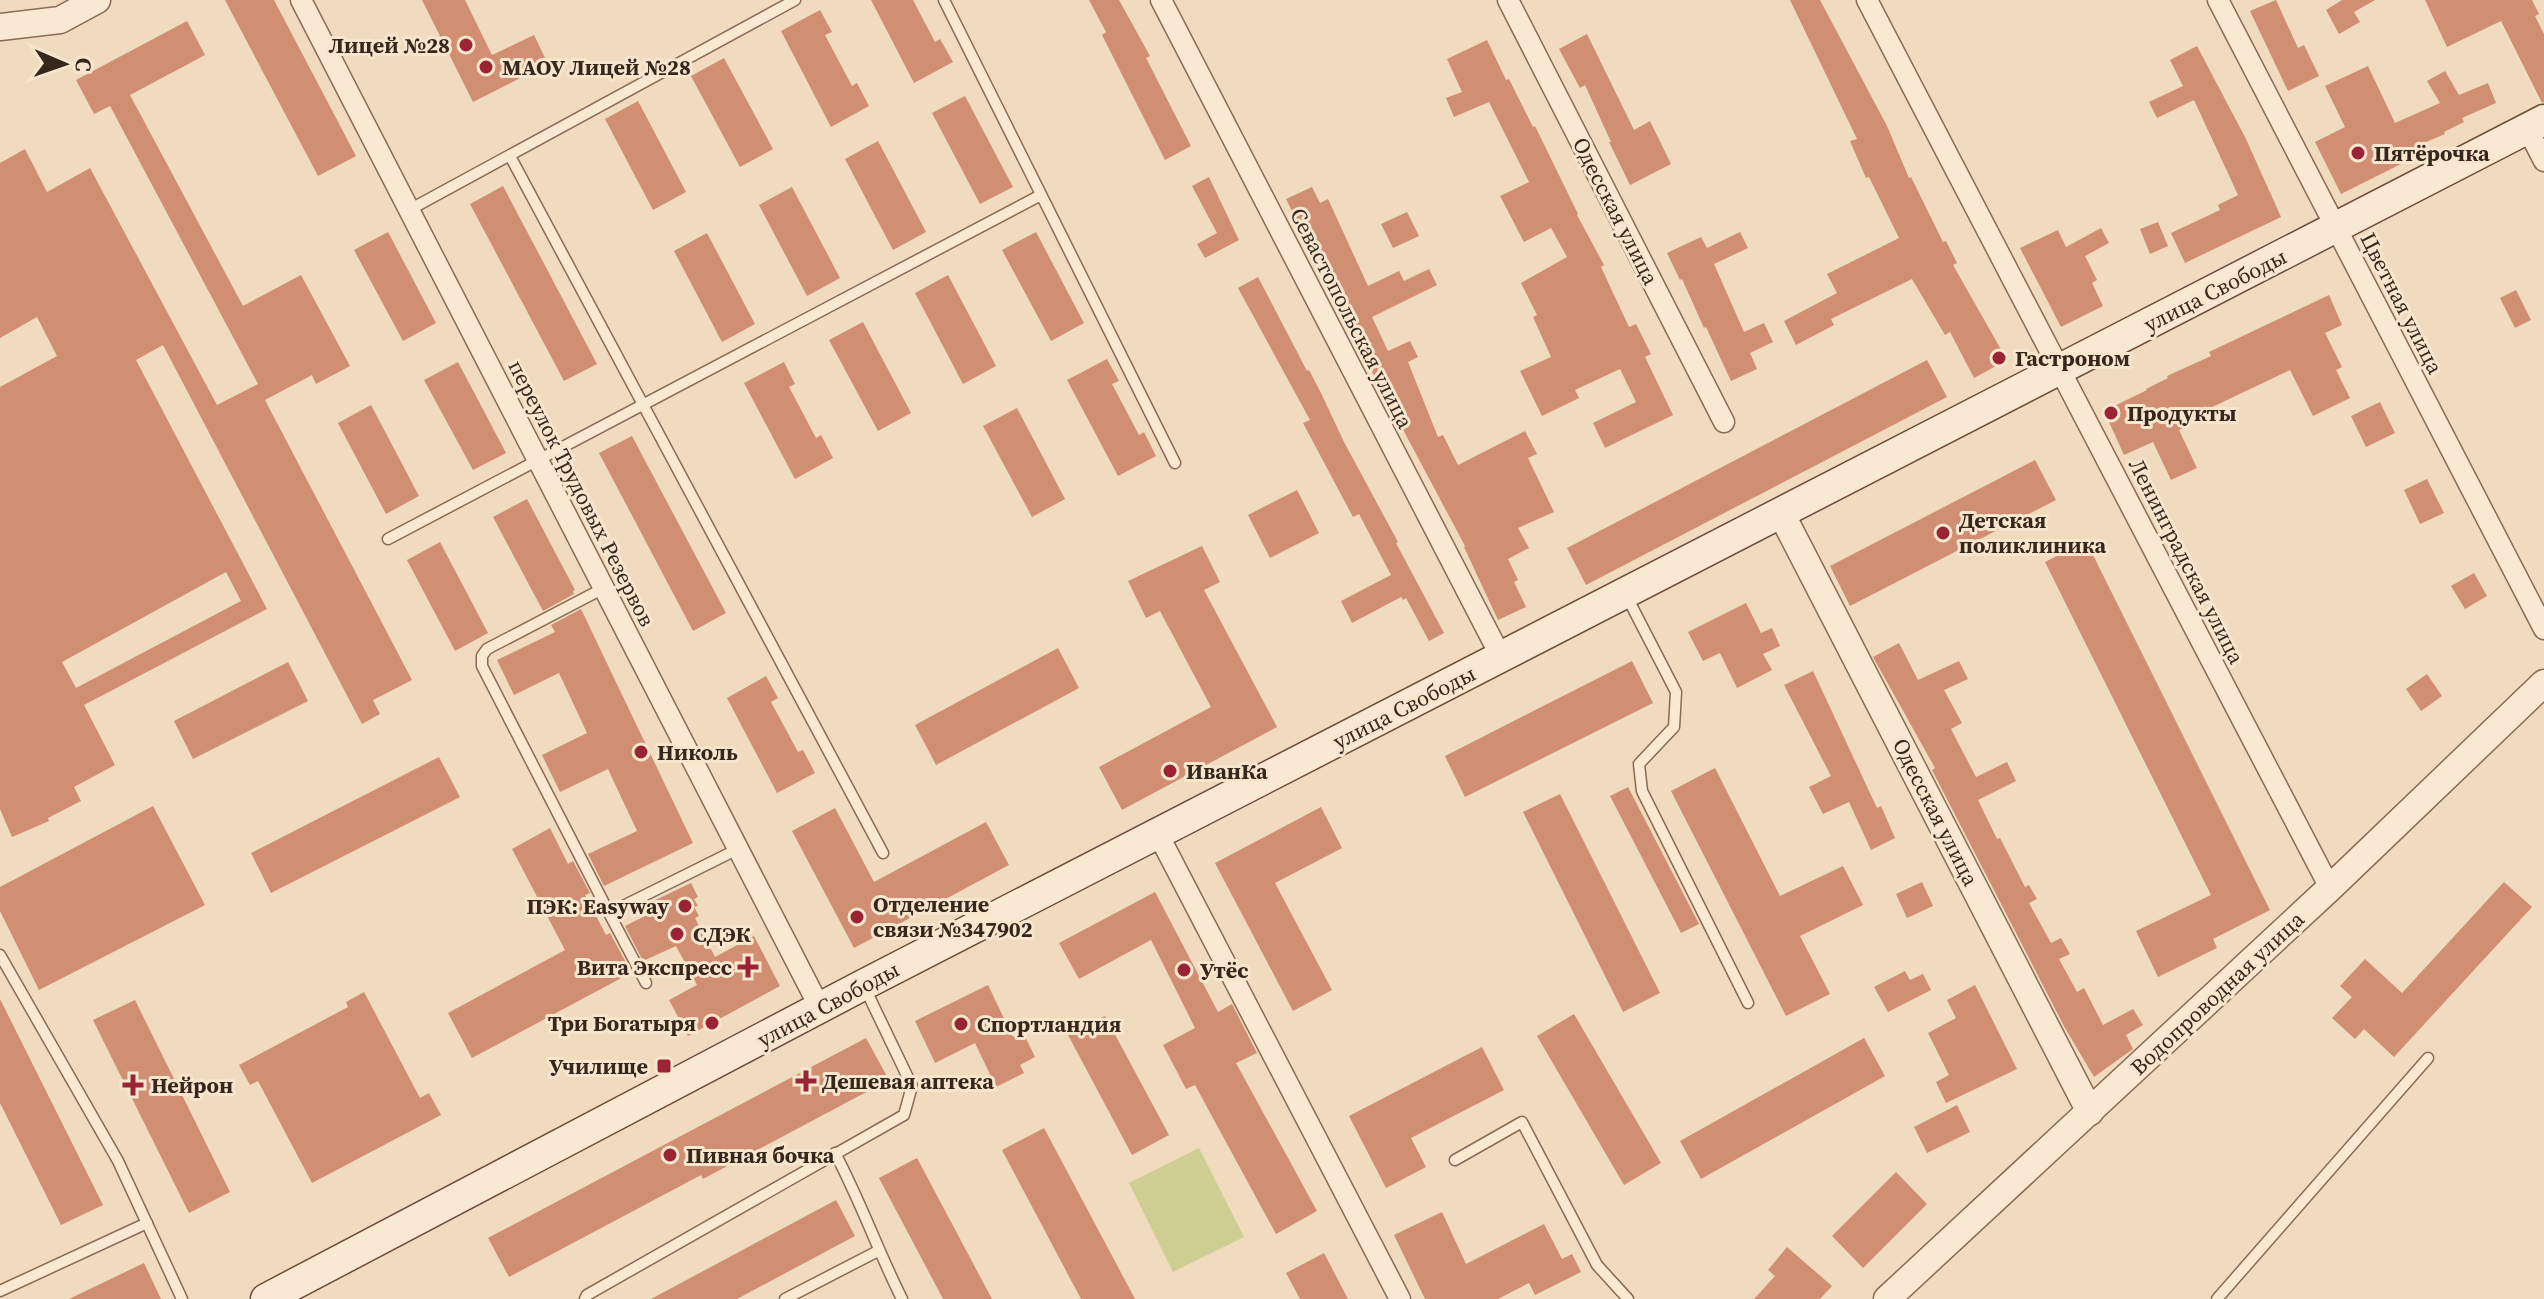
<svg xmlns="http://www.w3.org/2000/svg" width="2544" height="1299" font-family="'Source Serif 4',serif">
  <rect width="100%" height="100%" fill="#f0dbbe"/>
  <!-- green -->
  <polygon fill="#cece92" points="1199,1148 1244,1237 1173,1272 1129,1183"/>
  <!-- building -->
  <g fill="#d08e72" fill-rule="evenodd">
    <polygon points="225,0 274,0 356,156 318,176"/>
    <polygon points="422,0 465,0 492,55 534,35 548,64 473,102"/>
    <polygon points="871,0 913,0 935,42 940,39 953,62 914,83"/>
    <polygon points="1089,0 1119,0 1150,56 1146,58 1191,146 1165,160 1102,35 1106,32"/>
    <polygon points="1790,0 1820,0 1887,126 1909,178 1911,177 1943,242 1946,241 1957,263 1953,265 2007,360 1974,378 1950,332 1945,335 1912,279 1831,319 1834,325 1796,345 1784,321 1837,293 1827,274 1899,238 1869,177 1866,178 1850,141 1857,139"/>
    <polygon points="2276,0 2298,48 2304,45 2319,76 2288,91 2250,11"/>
    <polygon points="2342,0 2375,0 2354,12 2360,22 2339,34 2326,10"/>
    <polygon points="2425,0 2532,0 2539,14 2535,16 2544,34 2544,102 2542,103 2501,21 2447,47"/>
    <polygon points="820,10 832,32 825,35 852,86 857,83 869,106 831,127 781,31"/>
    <path d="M187 21 205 55 130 95 243 306 301 275 350 366 316 384 312 375 265 400 412 680 373 700 380 714 362 724 163 345 136 360 267 609 84 705 115 765 74 787 81 801 48 818 49 821 12 837 0 809V387L57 356 37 317 0 338V163L25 149 47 192 90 168 217 405 258 384 110 106 94 114 76 80ZM226 572 241 601 76 688 62 662Z"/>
    <polygon points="1587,34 1634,130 1650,121 1671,164 1630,185 1609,142 1611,142 1585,85 1580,88 1559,49"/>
    <polygon points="1487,40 1506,80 1509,79 1533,127 1535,126 1578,214 1577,215 1604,265 1601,267 1629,327 1636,324 1651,354 1645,357 1673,415 1605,448 1593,423 1636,402 1620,369 1575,390 1579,398 1542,416 1520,371 1551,357 1533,317 1537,315 1521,283 1567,257 1551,228 1524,242 1500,196 1529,182 1489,102 1454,117 1446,98 1462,92 1447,59"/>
    <polygon points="2197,46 2246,139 2281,217 2185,263 2171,233 2220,210 2218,205 2238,195 2194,100 2157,118 2149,102 2183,86 2170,60"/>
    <polygon points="724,58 773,149 740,167 691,76"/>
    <polygon points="2368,66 2395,123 2440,103 2427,81 2445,71 2459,95 2488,83 2496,103 2462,118 2464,122 2444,132 2445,134 2396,155 2401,164 2341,194 2315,142 2345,127 2325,86"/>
    <polygon points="965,96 1013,187 980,204 932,113"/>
    <polygon points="638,101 686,192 653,210 605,119"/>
    <polygon points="878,141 926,232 893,250 845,159"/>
    <polygon points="1209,177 1239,240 1205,258 1197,244 1217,233 1192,186"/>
    <polygon points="503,186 597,364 564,381 470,204"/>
    <polygon points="792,187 840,278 807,296 759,205"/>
    <polygon points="1312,187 1320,203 1328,199 1368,286 1399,271 1404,281 1429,269 1437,285 1372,317 1388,351 1410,341 1418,357 1408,362 1438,437 1443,435 1458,465 1525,431 1537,454 1528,458 1554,512 1518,528 1529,548 1508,559 1518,580 1514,582 1526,607 1498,620 1464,547 1465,546 1400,424 1381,376 1375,378 1361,348 1363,347 1305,227 1301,229 1286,199"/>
    <polygon points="1407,212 1419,236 1393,248 1381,224"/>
    <polygon points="2158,222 2168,246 2150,254 2140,229"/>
    <polygon points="2101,228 2109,243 2085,256 2097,280 2092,283 2103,306 2061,327 2020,248 2058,230 2066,247"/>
    <polygon points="388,232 436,323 403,341 354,250"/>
    <polygon points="1036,232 1084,323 1051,341 1002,250"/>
    <polygon points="1740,232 1748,248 1714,264 1744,332 1764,323 1773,342 1750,353 1757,369 1731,381 1706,327 1704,328 1682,279 1680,280 1667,253 1701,237 1707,248"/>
    <polygon points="707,233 755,324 722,342 674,251"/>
    <polygon points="948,275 996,366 963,384 915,293"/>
    <polygon points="1258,277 1307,371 1309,370 1321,393 1344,442 1398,542 1396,543 1444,633 1429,641 1406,598 1403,600 1401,597 1352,623 1341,601 1391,575 1359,514 1353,517 1320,455 1303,423 1310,420 1238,288"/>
    <polygon points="2516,290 2531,320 2515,328 2500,298"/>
    <polygon points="2329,295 2342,325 2325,333 2342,367 2336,370 2350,398 2313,416 2290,370 2185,420 2188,426 2179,430 2197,468 2171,480 2153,442 2124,455 2104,411 2147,390 2146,389 2168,378 2167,376 2211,356 2209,352"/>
    <polygon points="863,322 911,413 878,431 829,340"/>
    <polygon points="1107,359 1119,381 1112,384 1139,435 1144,432 1156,456 1118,476 1067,380"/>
    <polygon points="1927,360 1947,397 1586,585 1567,548"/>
    <polygon points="458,362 506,453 473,470 424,380"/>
    <polygon points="784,362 795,384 789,387 816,438 821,435 833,458 795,479 744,383"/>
    <polygon points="2380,402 2395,433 2366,447 2351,416"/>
    <polygon points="371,405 419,496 386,514 338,423"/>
    <polygon points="1017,408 1065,499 1032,517 983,426"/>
    <polygon points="632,436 726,613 693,631 599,453"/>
    <polygon points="2035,460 2056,500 1850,606 1830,566"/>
    <polygon points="2427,479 2444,513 2420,524 2404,490"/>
    <polygon points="1297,490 1319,533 1270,558 1248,515"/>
    <polygon points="527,499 575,590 573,591 574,594 543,611 493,517"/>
    <polygon points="2086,541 2270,910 2213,939 2217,948 2158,977 2136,931 2211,895 2045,562"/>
    <polygon points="440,542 488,633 455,651 407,560"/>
    <polygon points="1202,546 1220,582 1204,590 1277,727 1122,810 1099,767 1211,707 1160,611 1146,618 1128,581"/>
    <polygon points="2474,573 2487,596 2465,609 2451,586"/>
    <polygon points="1746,603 1761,633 1772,628 1780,646 1763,654 1772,670 1737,688 1720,653 1703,661 1688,632"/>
    <polygon points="581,609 693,843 604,886 588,854 637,831 608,769 560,792 542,755 587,733 559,673 514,695 497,660 555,632 551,625"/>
    <polygon points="1899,643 1918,680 1959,661 1968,679 1944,690 1962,723 1951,729 1976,777 2007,762 2016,781 1978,800 1997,839 2000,838 2025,887 2029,885 2037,899 2029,903 2051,943 2061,938 2070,954 2059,959 2077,992 2084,988 2103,1025 2133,1009 2143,1025 2126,1035 2133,1049 2094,1077 2065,1028 1932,770 1935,768 1873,657"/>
    <polygon points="1058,648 1079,688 936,765 915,725"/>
    <polygon points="1632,661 1653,703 1465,797 1445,756"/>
    <polygon points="288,662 308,701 193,759 174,721"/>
    <polygon points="1813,671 1877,808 1881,806 1895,838 1871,850 1849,802 1823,814 1809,787 1831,776 1784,685"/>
    <polygon points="2427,674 2442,696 2421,711 2406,689"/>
    <polygon points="766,676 778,698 771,702 798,752 803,750 815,773 777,793 727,698"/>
    <polygon points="439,757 460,797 271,893 251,853"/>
    <polygon points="1715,768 1780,896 1843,866 1863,905 1800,936 1830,994 1786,1016 1671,791"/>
    <polygon points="1628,787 1699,924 1681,933 1610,796"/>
    <polygon points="1560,794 1660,993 1623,1012 1523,812"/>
    <polygon points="153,806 205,905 39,990 0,911 0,887"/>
    <polygon points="1321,807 1342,848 1275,883 1332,990 1293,1011 1215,863"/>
    <polygon points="835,808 874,882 986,822 1009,865 854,948 792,831"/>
    <polygon points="550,828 568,864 573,861 590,893 585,895 606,935 610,933 629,968 625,970 627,975 472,1058 448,1013 565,950 512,849"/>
    <polygon points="1922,882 1933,906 1907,918 1896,894"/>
    <polygon points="2504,882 2532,907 2394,1057 2364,1029 2355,1039 2332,1018 2352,997 2340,986 2365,959 2402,993"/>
    <polygon points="691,883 698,897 694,899 698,906 694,907 699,916 695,918 715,957 754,936 780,986 688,1036 669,1000 697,985 676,946 643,961 625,926 647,915 643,906"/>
    <polygon points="1155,892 1218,1012 1232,1004 1257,1053 1236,1063 1317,1211 1276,1234 1195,1085 1186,1089 1163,1045 1195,1028 1151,940 1079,979 1059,943"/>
    <polygon points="1905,971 1910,980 1923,974 1931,990 1888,1012 1874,987"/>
    <polygon points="988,985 1013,1037 1023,1032 1035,1057 1020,1065 1024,1073 996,1087 975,1043 935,1063 915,1021"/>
    <polygon points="1975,985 2017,1069 1946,1103 1936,1082 1949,1075 1928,1033 1956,1018 1947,1000"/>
    <polygon points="364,992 420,1098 429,1093 441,1115 312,1183 258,1081 250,1085 239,1065 348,1007 346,1002"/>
    <polygon points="0,999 103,1205 61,1225 0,1103"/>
    <polygon points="135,1000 230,1192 189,1213 93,1020"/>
    <polygon points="1574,1014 1661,1163 1624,1185 1537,1036"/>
    <polygon points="1105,1016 1169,1135 1132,1155 1068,1035"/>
    <polygon points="866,1038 889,1080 703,1179 701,1175 509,1277 488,1238"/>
    <polygon points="1864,1038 1885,1076 1701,1179 1680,1141"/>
    <polygon points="1482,1047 1504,1090 1411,1138 1426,1167 1386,1188 1349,1116"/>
    <polygon points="1957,1105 1970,1132 1927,1153 1914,1127"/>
    <polygon points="1044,1128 1135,1299 1081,1299 1002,1150"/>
    <polygon points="917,1158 992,1299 943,1299 879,1178"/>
    <polygon points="1896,1172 1927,1204 1863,1268 1832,1236"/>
    <polygon points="836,1200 855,1236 737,1299 651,1299"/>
    <polygon points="1442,1212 1466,1264 1544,1224 1562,1259 1572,1254 1581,1272 1535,1295 1529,1283 1498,1299 1425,1299 1394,1235"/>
    <polygon points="1787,1247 1832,1286 1820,1299 1754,1299 1775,1276 1768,1270"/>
    <polygon points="1324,1253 1348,1299 1300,1299 1286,1273"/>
    <polygon points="144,1263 161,1299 69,1299"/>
  </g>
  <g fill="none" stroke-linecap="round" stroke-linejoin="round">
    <defs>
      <g id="service">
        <polyline points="944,0 1175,463"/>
        <polyline points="510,156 883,853"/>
        <polyline points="409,210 795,0"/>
        <polyline points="388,539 1041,195"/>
        <polyline points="604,588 487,649 482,656 482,666 609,913 738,849"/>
        <polyline points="1626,595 1676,692 1674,727 1639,764 1642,791 1748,1003"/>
        <polyline points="609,913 646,983"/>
        <polyline points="0,955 118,1161 182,1299"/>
        <path d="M835 1153C860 1200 878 1251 902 1299"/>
        <polyline points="1455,1160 1522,1122 1597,1265 1628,1299"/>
        <polyline points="0,1291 147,1223"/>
        <polyline points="585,1299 587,1295 904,1115 912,1086 864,986"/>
        <polyline points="785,1299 878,1251"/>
        <polyline points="2217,1299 2428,1058"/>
      </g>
      <g id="minor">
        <polyline points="301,0 820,1008"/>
        <polyline points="1161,0 1501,657"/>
        <polyline points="1508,0 1724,422"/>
        <polyline points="1867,0 2330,888"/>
        <polyline points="2218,0 2544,629"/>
        <polyline points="2527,128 2544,161"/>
        <polyline points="1158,834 1400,1299"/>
      </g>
      <g id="tertiary">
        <polyline points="0,27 60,20 97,0"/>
        <polyline points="1781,513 2090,1112"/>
        <polyline points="1887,1299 2330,888 2544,683"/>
      </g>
      <polyline id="secondary" points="266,1299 863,985 2544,120"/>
    </defs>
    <!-- service casing -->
    <use href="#service" stroke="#896b56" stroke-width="13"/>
    <!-- minor casing -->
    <use href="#minor" stroke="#896b56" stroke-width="23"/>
    <!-- tertiary casing -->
    <use href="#tertiary" stroke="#896b56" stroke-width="29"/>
    <!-- secondary casing -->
    <use href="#secondary" stroke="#6a4c3a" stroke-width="33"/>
    <!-- service -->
    <use href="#service" stroke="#fae9d2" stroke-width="10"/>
    <!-- minor -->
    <use href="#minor" stroke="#fae9d2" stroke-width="20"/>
    <!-- tertiary -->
    <use href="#tertiary" stroke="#fae9d2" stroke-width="26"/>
    <!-- secondary -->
    <use href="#secondary" stroke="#fae9d2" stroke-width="30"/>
  </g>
  <!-- markers -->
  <g fill="#9a2433" stroke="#f7e6ce" stroke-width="3">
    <circle cx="466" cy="45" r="8"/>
    <circle cx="486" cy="67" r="8"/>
    <circle cx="2358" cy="153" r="8"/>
    <circle cx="1999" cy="358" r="8"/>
    <circle cx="2111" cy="413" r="8"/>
    <circle cx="1943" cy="533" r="8"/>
    <circle cx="641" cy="752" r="8"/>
    <circle cx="1170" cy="771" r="8"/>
    <circle cx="685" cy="906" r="8"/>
    <circle cx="857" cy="917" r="8"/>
    <circle cx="677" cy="934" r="8"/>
    <path d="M744 955h8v8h8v8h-8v8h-8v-8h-8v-8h8z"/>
    <circle cx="1184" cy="970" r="8"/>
    <circle cx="712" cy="1023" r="8"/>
    <circle cx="961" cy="1024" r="8"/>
    <rect x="656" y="1058" width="16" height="16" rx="4"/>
    <path d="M802 1069h8v8h8v8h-8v8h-8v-8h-8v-8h8z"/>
    <path d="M129 1073h8v8h8v8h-8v8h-8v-8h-8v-8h8z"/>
    <circle cx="670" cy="1155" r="8"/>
  </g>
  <g text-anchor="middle" stroke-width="6" stroke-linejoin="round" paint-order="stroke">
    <!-- poi labels -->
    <g font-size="22" font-weight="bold" fill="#37261c" stroke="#f7e6ce" text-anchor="start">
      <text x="450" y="53" text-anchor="end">Лицей №28</text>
      <text x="502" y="75">МАОУ Лицей №28</text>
      <text x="2374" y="161">Пятёрочка</text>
      <text x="2015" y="366">Гастроном</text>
      <text x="2127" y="421">Продукты</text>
      <text x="1959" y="528">Детская<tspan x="1959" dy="25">поликлиника</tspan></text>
      <text x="657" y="760">Николь</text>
      <text x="1186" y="779">ИванКа</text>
      <text x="873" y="912">Отделение<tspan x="873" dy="25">связи №347902</tspan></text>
      <text x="669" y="914" text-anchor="end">ПЭК: Easyway</text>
      <text x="693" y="942">СДЭК</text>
      <text x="732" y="975" text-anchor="end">Вита Экспресс</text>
      <text x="1200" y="978">Утёс</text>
      <text x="696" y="1031" text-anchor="end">Три Богатыря</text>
      <text x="977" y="1032">Спортландия</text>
      <text x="648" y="1074" text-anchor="end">Училище</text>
      <text x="822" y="1089">Дешевая аптека</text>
      <text x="151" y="1093">Нейрон</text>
      <text x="686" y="1163">Пивная бочка</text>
    </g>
    <!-- street labels -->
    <g font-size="22" fill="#37261c" stroke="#f7e6ce">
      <text transform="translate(1616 211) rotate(63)" y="8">Одесская улица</text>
      <text transform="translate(2215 290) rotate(-27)" y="8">улица Свободы</text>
      <text transform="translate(2402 303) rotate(63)" y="8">Цветная улица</text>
      <text transform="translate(1352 318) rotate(63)" y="8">Севастопольская улица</text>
      <text transform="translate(582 493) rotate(63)" y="8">переулок Трудовых Резервов</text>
      <text transform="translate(2187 561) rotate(63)" y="8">Ленинградская улица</text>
      <text transform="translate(1404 707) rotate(-27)" y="8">улица Свободы</text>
      <text transform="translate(1936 812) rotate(63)" y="8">Одесская улица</text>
      <text transform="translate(2217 993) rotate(-43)" y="8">Водопроводная улица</text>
      <text transform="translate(828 1004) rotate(-28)" y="8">улица Свободы</text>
    </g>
  </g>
  <!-- north arrow -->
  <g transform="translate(64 64) rotate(92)" stroke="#f7e6ce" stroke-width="6" paint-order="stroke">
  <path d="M0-6L14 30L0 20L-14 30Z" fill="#37261c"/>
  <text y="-12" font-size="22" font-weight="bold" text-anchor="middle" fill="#37261c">С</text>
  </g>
</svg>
